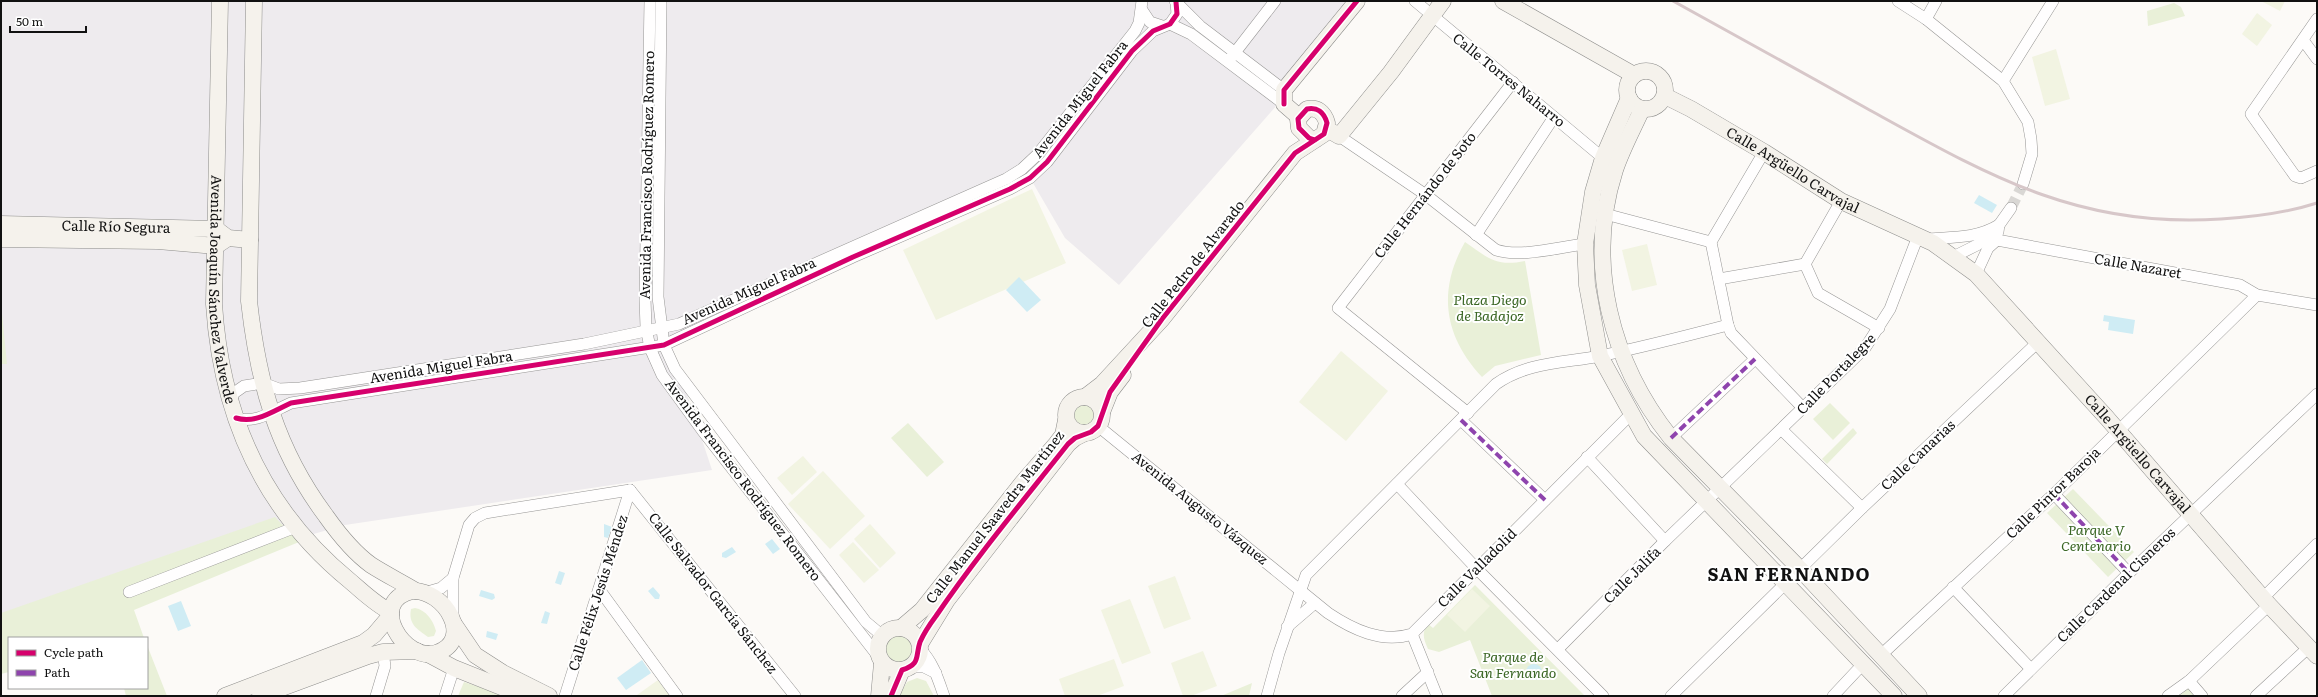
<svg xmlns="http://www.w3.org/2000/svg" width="2318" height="697" font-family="Literata,serif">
  <rect width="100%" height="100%" fill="#fcfaf7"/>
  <!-- industrial -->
  <polygon fill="#eeebee" points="1,1 1359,1 1284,97 1119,285 1065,238 1033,183 671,346 712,470 345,525 1,623"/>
  <!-- green -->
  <g fill="#e9f0d8">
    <polygon points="2174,3 2181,7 2185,16 2148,26 2147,11"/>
    <path d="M1465 242C1488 258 1496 267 1525 261L1541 355 1495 366 1482 377C1444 336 1437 291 1465 242Z"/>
    <polygon points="1,303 7,364 1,364"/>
    <polygon points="1830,403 1850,423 1833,440 1813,419"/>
    <circle cx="1084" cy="415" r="10"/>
    <polygon points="908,423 944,462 927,477 891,438"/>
    <polygon points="1853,428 1857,433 1827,464 1822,459"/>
    <polygon points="2073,489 2134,552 2108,577 2047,513"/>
    <polygon points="275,517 299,542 134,610 144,638 9,638 9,672 1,674 1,613"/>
    <path d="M1475 585 1585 696H1492L1470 640 1439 652 1428 649C1424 640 1421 633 1428 624L1433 628Z"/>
    <path d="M415 608C426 610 433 620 436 631L434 636 428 637C417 629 408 624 411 609Z"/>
    <circle cx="898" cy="649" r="14"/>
    <polygon points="147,645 167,696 126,696 124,688 147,688"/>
    <polygon points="917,678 926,681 934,696 899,696 907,682"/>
    <polygon points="464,682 507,696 458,696"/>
    <polygon points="1252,683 1249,696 1221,696"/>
    <polygon points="2187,686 2196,696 2175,696"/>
  </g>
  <!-- pitch -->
  <g fill="#f2f4e2">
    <polygon points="2261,1 2285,1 2280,11"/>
    <polygon points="2257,13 2272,25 2257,46 2242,34"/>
    <polygon points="2056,49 2070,99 2045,106 2032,57"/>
    <polygon points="1032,189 1066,263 936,320 903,250"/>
    <polygon points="1647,244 1657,285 1632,291 1622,250"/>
    <polygon points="1341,351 1388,391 1346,441 1299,402"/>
    <polygon points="803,456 817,472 792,495 777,478"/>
    <polygon points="823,471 865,516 830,549 788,504"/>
    <polygon points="870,524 896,553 880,568 854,539"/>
    <polygon points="853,542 879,570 864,583 839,555"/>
    <polygon points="1175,576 1191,619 1164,629 1148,586"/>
    <polygon points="1472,589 1490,606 1465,632 1447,615"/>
    <polygon points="1130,599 1151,653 1122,664 1101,610"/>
    <polygon points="1203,651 1217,686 1191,696 1183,696 1171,663"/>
    <polygon points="1114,659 1124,686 1097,696 1065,696 1059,679"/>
    <polygon points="658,680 670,696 638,696 637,695"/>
  </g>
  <!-- water -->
  <g fill="#cfecf4">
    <polygon points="1979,195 1997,205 1992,213 1974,203"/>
    <polygon points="1019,277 1041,300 1027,312 1006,290"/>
    <polygon points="2104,315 2135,320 2133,334 2108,330 2109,322 2103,321"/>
    <polygon points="604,524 612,527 608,538 604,537"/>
    <polygon points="772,539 780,549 773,554 765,544"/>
    <polygon points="732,547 736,552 726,558 722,557 722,553"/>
    <polygon points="559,571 565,573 561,585 555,583"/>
    <polygon points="653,587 660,595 659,599 655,599 648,591"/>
    <polygon points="481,590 494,594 495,598 492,600 479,596"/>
    <polygon points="181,601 191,626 178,631 168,606"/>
    <polygon points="545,611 550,613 547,624 541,623"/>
    <polygon points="487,631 498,634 496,640 486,637"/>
    <polygon points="642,660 651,673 626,690 617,678"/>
    <circle cx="1534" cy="672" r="8"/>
  </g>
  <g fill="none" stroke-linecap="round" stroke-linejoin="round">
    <!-- street-tunnel -->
    <polyline stroke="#d9d7d4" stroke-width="11" stroke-dasharray="11 5.5" stroke-linecap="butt" points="2011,208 2023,184"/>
    <defs>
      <g id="street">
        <polyline points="650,1 645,299 646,327 650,348 662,375 702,430 878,656"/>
        <polyline points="661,1 658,297 664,345 675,369 866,622 878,632 885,633"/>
        <polyline points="1175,1 1200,26 1284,90"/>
        <polyline points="1415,1 1603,158"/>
        <polyline points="1898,1 1926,19 2003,81 2028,122 2031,139 2032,154 2023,184"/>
        <polyline points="1142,10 1150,22 1162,26"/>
        <polyline points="1926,19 1936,1"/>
        <polyline points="2317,19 2251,114 2295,176 2301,178 2317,171"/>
        <polyline points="1170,24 1191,34 1284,104"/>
        <polyline points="2303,40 2317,59"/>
        <polyline points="1230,59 1275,1"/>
        <polyline points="2003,81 2053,1"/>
        <path d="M1339 136 1426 195 1496 250C1521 258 1559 247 1585 244"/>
        <polyline points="1764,152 1711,242 1728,325 1731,333 1803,408"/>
        <polyline points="1841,201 1805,264 1818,293 1879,328"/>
        <polyline points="1605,214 1711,242"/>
        <polyline points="1998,232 1999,225 2011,208"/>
        <polyline points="1476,235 1554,117"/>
        <path d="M1926 239C1952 237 1976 239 1999 225"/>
        <polyline points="1953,257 1977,245 1993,233"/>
        <polyline points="1976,274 1988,248 1997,240 2240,285 2257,295 2317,305"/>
        <polyline points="1719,279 1805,264"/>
        <polyline points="231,401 234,393 244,386 263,383 279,389 300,388 584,344 679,324 1006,179 1022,169 1037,155 1135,31 1139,23 1142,1"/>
        <polyline points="1468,413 1338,308 1513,82"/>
        <path d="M236 418C256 424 273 411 291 403L664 345 853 257 1010 189 1030 178 1047 162 1132 51 1153 31 1170 24 1177 14 1176 2"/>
        <polyline points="1461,420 1545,500"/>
        <path d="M1098 426 1328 613C1352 629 1382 644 1412 634L1632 413"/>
        <polyline points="1782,430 1862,508"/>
        <polyline points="1671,438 1755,359"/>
        <polyline points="1587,457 1665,541"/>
        <polyline points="1397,484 1476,568 1603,696"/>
        <polyline points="630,490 795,696"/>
        <polyline points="2054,494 2129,573"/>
        <polyline points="1953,587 2031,669"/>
        <polyline points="599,589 677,696"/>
        <polyline points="129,592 296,527"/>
        <polyline points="424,593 441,588 453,578"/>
        <polyline points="2263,598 2317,544"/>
        <polyline points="453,618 453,578 469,525 475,518 485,513 630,490"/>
        <polyline points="1287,627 1315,603"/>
        <polyline points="1412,634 1437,696"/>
        <path d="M920 649C933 662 938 679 944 696"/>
        <polyline points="1558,649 1665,541 1865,348 1890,309 1918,236"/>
        <polyline points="1880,656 2054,494 2257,295"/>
        <polyline points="911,667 924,667 936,673"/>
        <polyline points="2189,681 2202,696"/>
        <polyline points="376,696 385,666 383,652"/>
        <polyline points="445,696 454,668"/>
        <polyline points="565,696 630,490"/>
        <path d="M1267 696 1279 653 1306 575 1496 384C1527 362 1564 363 1600 356 1643 347 1686 336 1728 325"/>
        <polyline points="1402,696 1428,672"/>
        <polyline points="1671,696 1862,508 2038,342"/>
        <polyline points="1833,696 1863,664"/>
        <polyline points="2004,696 2129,573 2317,394"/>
        <polyline points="2168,696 2189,681 2269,605"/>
        <polyline points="2256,696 2308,648"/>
      </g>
      <g id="secondary">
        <path id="s1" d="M220 1 214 304C221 416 263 510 350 581 363 592 376 605 391 612"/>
        <path d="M254 1 249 301C258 382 276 449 326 516 338 533 353 552 371 565 385 574 401 582 416 591"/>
        <polyline points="1503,1 1634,75"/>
        <circle cx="1646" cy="90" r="19"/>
        <path id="s2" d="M1665 96 1691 109 1764 152 1841 201 1933 243 1976 274 2107 418 2269 605 2317 656"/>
        <polyline points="1629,98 1603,158 1593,192 1585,244 1587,285 1600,356 1644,436 1894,696"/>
        <path d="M1642 109C1633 129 1622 149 1615 170 1585 263 1611 363 1671 438L1800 569 1919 696"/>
        <polyline points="1299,117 1284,104 1284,90 1357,1"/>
        <polyline points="1327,129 1339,136 1391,72 1443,1"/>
        <path id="s3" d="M1 224 216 229 228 238 250 240"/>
        <polyline points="1,239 158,241 216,246 225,240"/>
        <path d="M1085 397 1102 384 1162 319 1295 153 1324 134 1327 123C1324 112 1317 107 1307 109L1298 119 1299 128 1309 138 1315 140"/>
        <circle cx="1084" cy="415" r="18"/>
        <polyline points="1102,412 1110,392 1123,375"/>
        <path d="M412 591C445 589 475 641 436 653 405 663 366 602 412 591Z"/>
        <polyline points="454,624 475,655 503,673 549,696"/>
        <circle cx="899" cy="649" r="21"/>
        <polyline points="901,628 922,610 1023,482 1056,444 1063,435 1066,420"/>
        <polyline points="920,644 947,600 1068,444 1075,438 1085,433"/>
        <polyline points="428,654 454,668 524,696"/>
        <polyline points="225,696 363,643 374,635 391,615"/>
        <polyline points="260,696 368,656 383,652 417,651"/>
        <polyline points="879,696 882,663"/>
        <polyline points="891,696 902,670"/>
      </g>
    </defs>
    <!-- street casing -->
    <use href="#street" stroke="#979695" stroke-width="12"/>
    <!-- secondary casing -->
    <use href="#secondary" stroke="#8d8d8b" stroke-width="17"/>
    <!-- street -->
    <use href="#street" stroke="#fffefe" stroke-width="11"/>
    <!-- secondary -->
    <use href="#secondary" stroke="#f5f2ec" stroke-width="16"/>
    <!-- rail -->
    <path stroke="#d7c7c9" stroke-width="3" d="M1673 1C1738 37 1802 72 1866 108 1986 174 2078 229 2221 219 2253 217 2286 213 2317 203"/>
    <!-- quiet -->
    <g stroke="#8e44ad" stroke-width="4" stroke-dasharray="8 4" stroke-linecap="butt">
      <polyline points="1461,420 1545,500"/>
      <polyline points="1671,438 1755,359"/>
      <polyline points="2054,494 2129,573"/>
    </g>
    <defs>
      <g id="cycleway">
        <polyline points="1284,104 1284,90 1357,1"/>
        <path d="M236 418C256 424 273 411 291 403L664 345 853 257 1010 189 1030 178 1047 162 1132 51 1153 31 1170 24 1177 14 1176 2"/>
        <path d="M891 696 902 670C921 664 915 657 920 642 924 633 930 624 936 616 977 556 1023 501 1068 444L1075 438 1091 432 1098 426 1110 392 1162 319 1295 153 1324 134 1327 123C1324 112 1317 107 1307 109L1298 119 1299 128 1309 138 1315 140"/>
      </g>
    </defs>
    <!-- cycleway casing -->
    <use href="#cycleway" stroke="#fff" stroke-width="8"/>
    <!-- cycleway -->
    <use href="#cycleway" stroke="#d6006c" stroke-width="5"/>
  </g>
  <g text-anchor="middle" stroke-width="4" stroke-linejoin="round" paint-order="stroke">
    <!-- street labels -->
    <g font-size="14" fill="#111" stroke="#fff">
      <text transform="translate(1509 80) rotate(39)" y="5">Calle Torres Naharro</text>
      <text transform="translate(1080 99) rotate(-52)" y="5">Avenida Miguel Fabra</text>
      <text dy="5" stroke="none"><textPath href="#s2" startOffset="148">Calle Argüello Carvajal</textPath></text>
      <text transform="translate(647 175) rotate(-89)" y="5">Avenida Francisco Rodríguez Romero</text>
      <text transform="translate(1425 195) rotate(-52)" y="5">Calle Hernándo de Soto</text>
      <text dy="5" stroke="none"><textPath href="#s3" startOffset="115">Calle Río Segura</textPath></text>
      <text transform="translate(1193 264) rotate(-52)" y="5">Calle Pedro de Alvarado</text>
      <text transform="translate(2138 266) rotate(10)" y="5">Calle Nazaret</text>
      <text dy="5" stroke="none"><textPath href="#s1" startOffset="289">Avenida Joaquín Sánchez Valverde</textPath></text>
      <text transform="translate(749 291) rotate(-24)" y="5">Avenida Miguel Fabra</text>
      <text transform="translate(441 367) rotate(-9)" y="5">Avenida Miguel Fabra</text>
      <text transform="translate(1836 374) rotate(-46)" y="5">Calle Portalegre</text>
      <text dy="5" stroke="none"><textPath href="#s2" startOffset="601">Calle Argüello Carvajal</textPath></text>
      <text transform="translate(1918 455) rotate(-43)" y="5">Calle Canarias</text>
      <text transform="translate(743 480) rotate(53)" y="5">Avenida Francisco Rodríguez Romero</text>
      <text transform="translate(2053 493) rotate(-44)" y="5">Calle Pintor Baroja</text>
      <text transform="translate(1200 508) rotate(39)" y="5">Avenida Augusto Vázquez</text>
      <text transform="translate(995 517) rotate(-52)" y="5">Calle Manuel Saavedra Martínez</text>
      <text transform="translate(1477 568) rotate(-45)" y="5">Calle Valladolid</text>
      <text transform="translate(1632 575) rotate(-45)" y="5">Calle Jalifa</text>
      <text transform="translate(2116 585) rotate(-44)" y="5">Calle Cardenal Cisneros</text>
      <text transform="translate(598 593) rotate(-72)" y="5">Calle Félix Jesús Méndez</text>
      <text transform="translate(713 593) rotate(52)" y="5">Calle Salvador García Sánchez</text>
    </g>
    <!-- park labels -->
    <g font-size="14" font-style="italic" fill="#3a6624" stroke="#fff">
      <text x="1490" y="305">Plaza Diego<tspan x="1490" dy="16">de Badajoz</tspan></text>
      <text x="2096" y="535">Parque V<tspan x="2096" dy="16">Centenario</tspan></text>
      <text x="1513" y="662">Parque de<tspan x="1513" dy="16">San Fernando</tspan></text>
    </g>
    <!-- district labels -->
    <g font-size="18" font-weight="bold" letter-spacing="1" fill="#111" stroke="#fff">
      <text x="1789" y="581">SAN FERNANDO</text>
    </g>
  </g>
  <!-- border -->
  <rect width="2318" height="697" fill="none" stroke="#111111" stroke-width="4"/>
  <!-- legend -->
  <rect x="8" y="637" width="140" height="52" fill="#ffffff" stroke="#a0a0a0"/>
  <rect x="16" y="650" width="20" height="6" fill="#d6006c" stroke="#a0a0a0"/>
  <text x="44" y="657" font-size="12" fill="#111111">Cycle path</text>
  <rect x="16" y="670" width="20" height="6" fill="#8e44ad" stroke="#a0a0a0"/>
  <text x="44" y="677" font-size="12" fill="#111111">Path</text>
  <!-- scale -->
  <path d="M10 26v6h76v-6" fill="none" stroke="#111111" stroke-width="2"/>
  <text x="16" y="26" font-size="12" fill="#111111" stroke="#ffffff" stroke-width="3" paint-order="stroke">50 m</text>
</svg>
